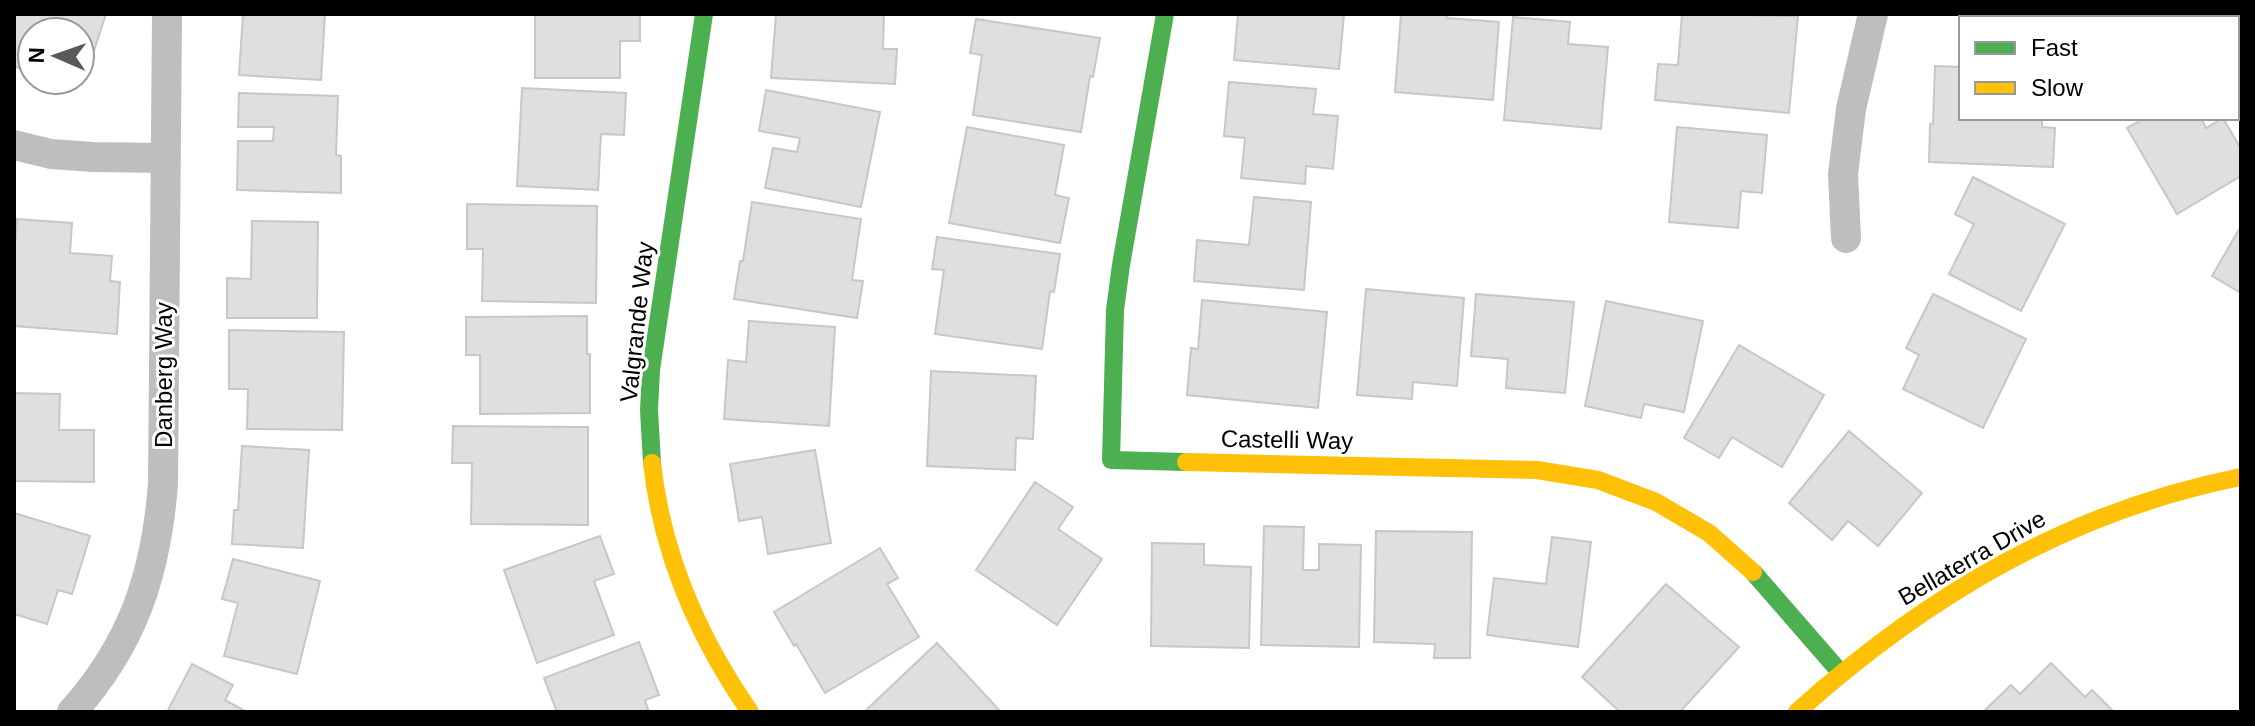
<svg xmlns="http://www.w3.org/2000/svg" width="2255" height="726" font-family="Helvetica,sans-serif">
  <rect width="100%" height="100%" fill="#fff"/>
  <!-- building -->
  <g fill="#dfdfdf" stroke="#c7c7c7" stroke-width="2">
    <polygon points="14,14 106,14 90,63 80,60 80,32 32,32 32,73 14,66"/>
    <polygon points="243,14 325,14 321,80 239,75"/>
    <polygon points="535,14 640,14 640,41 620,41 620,78 535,78"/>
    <polygon points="776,14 884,14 883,49 897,49 895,84 771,78"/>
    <polygon points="1238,14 1344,14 1339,69 1234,60"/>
    <polygon points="1401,14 1448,14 1447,18 1499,22 1493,100 1395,92"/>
    <polygon points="1682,14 1798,16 1789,113 1655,100 1658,64 1678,65"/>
    <polygon points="1966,14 2068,14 2068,18 1965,18"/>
    <polygon points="1513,17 1570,22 1568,44 1608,47 1601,129 1504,120"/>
    <polygon points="976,19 1100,38 1093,77 1090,76 1081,132 973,115 982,55 970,53"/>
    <polygon points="1935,66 1961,67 1961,118 2042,118 2042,127 2055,128 2053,167 1929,162 1930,124 1933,124"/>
    <polygon points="1229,82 1316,89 1313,114 1338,116 1333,169 1306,166 1305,184 1241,178 1245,138 1224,136"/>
    <polygon points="522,88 626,93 624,135 601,134 598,190 517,186"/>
    <polygon points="766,90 880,112 861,207 765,188 773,148 797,152 800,138 759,131"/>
    <polygon points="239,93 338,96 336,155 341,156 341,193 237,190 238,141 273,141 274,127 238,127"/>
    <polygon points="2145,118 2201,118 2206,128 2223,118 2241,149 2241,176 2177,214 2127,128"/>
    <polygon points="967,127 1064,145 1055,195 1069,198 1060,243 949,223"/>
    <polygon points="1677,127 1767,135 1762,193 1741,191 1738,228 1669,222"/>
    <polygon points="1973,177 2065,224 2021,311 1949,274 1974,224 1955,214"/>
    <polygon points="1254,197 1311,202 1304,290 1194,281 1197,240 1249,245"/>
    <polygon points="752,202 861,219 852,280 863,281 857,318 734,299 740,261 743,261"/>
    <polygon points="467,204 597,206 596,303 482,301 483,249 467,249"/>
    <polygon points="17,219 72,223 70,253 112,256 110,281 120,282 117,334 14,326 14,255"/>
    <polygon points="252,221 318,222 317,318 227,318 227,278 251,279"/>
    <polygon points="2241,226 2241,293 2212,276"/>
    <polygon points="937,237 1060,254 1054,292 1050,291 1042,349 935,334 944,270 932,269"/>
    <polygon points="1366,289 1464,298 1457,386 1413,382 1412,399 1357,395"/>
    <polygon points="1476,294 1574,302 1565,393 1506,388 1508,359 1471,356"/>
    <polygon points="1933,294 2026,339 1983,428 1903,389 1919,355 1906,348"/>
    <polygon points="1202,300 1327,312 1318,408 1187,395 1191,348 1198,349"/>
    <polygon points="1606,301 1703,321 1684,412 1644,404 1641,418 1585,406"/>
    <polygon points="587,316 587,354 590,354 590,413 480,414 480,355 466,355 466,317"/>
    <polygon points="749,321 835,327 829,426 724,419 728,360 746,362"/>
    <polygon points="229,330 344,332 342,430 247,429 248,389 229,389"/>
    <polygon points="1739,345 1824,395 1782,467 1732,437 1719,458 1684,438"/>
    <polygon points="931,371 1036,376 1033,439 1016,438 1015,470 927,466"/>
    <polygon points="14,393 60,394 59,430 94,430 94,482 14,481"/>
    <polygon points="453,426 588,427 588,525 471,524 472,463 452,463"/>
    <polygon points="1849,431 1922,493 1878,546 1848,521 1832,540 1789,503"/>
    <polygon points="242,446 309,450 303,548 232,544 234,510 238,510"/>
    <polygon points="815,450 831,543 768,554 762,517 739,521 730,464"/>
    <polygon points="1035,482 1073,507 1058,529 1102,559 1057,625 976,570"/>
    <polygon points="14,513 90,536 72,594 58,590 47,624 14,614"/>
    <polygon points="1264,526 1304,527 1303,570 1319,570 1319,544 1361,545 1359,647 1261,645"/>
    <polygon points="1376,531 1472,532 1470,658 1434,658 1435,644 1374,642"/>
    <polygon points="600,536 614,574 594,581 614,635 537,663 504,570"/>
    <polygon points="1552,537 1591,542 1578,647 1487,635 1494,578 1546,584"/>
    <polygon points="1152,543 1204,544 1204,565 1251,567 1249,648 1151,646"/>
    <polygon points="880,548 898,578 887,584 919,637 825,693 796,644 794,646 774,612"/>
    <polygon points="233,559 320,581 297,674 224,656 238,603 222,599"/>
    <polygon points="1666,584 1739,647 1680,712 1620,712 1582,677"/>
    <polygon points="639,642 659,695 645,700 649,712 557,712 544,678"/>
    <polygon points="937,643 1001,712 864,712"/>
    <polygon points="2051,663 2085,697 2092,690 2114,712 1983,712 2011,685 2020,694"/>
    <polygon points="192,664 233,685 225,700 247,712 167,712"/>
  </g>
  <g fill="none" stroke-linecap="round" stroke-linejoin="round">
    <!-- street -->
    <g stroke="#bebebe" stroke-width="30">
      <polyline points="14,145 51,154 93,157 165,158"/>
      <polyline points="1846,238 1843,174 1851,109 1873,14"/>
      <path d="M72 712C133 644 156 574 163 484L167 14"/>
    </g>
    <!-- fast -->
    <g stroke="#4caf50" stroke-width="18">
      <polyline points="1165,14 1121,265 1115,310 1111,460 1186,462"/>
      <polyline points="652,463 649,410 651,370 704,14"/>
      <polyline points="1753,572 1840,672"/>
    </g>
    <!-- slow -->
    <g stroke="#ffc107" stroke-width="18">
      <polyline points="1186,462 1537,470 1598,480 1656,502 1709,533 1753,572"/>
      <path d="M652 463C662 554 698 637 750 712"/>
      <path d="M1797 712C1926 596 2069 511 2241 477"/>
    </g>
  </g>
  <g text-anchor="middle" stroke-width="6" stroke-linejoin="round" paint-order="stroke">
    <!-- street labels -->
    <g font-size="24" fill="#000" stroke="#fff">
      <text transform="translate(637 322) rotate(-84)" y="8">Valgrande Way</text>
      <text transform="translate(164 375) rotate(-90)" y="8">Danberg Way</text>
      <text transform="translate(1287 440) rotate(1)" y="8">Castelli Way</text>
      <text transform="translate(1972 558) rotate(-30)" y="8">Bellaterra Drive</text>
    </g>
  </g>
  <!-- border -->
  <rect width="2255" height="726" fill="none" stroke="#000000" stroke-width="32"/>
  <!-- legend -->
  <rect x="1959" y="16" width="280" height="104" fill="#ffffff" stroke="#999999" stroke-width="2"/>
  <rect x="1975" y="42" width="40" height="12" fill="#4caf50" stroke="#999999" stroke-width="2"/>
  <text x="2031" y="56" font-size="24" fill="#000000">Fast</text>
  <rect x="1975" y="82" width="40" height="12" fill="#ffc107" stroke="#999999" stroke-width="2"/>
  <text x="2031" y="96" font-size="24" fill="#000000">Slow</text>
  <!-- north arrow -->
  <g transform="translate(56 56) rotate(272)"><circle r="38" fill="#ffffff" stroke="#999999" stroke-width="2"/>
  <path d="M0-6L14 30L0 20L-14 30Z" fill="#595959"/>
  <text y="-12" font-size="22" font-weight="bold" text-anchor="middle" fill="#000000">N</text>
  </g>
</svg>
